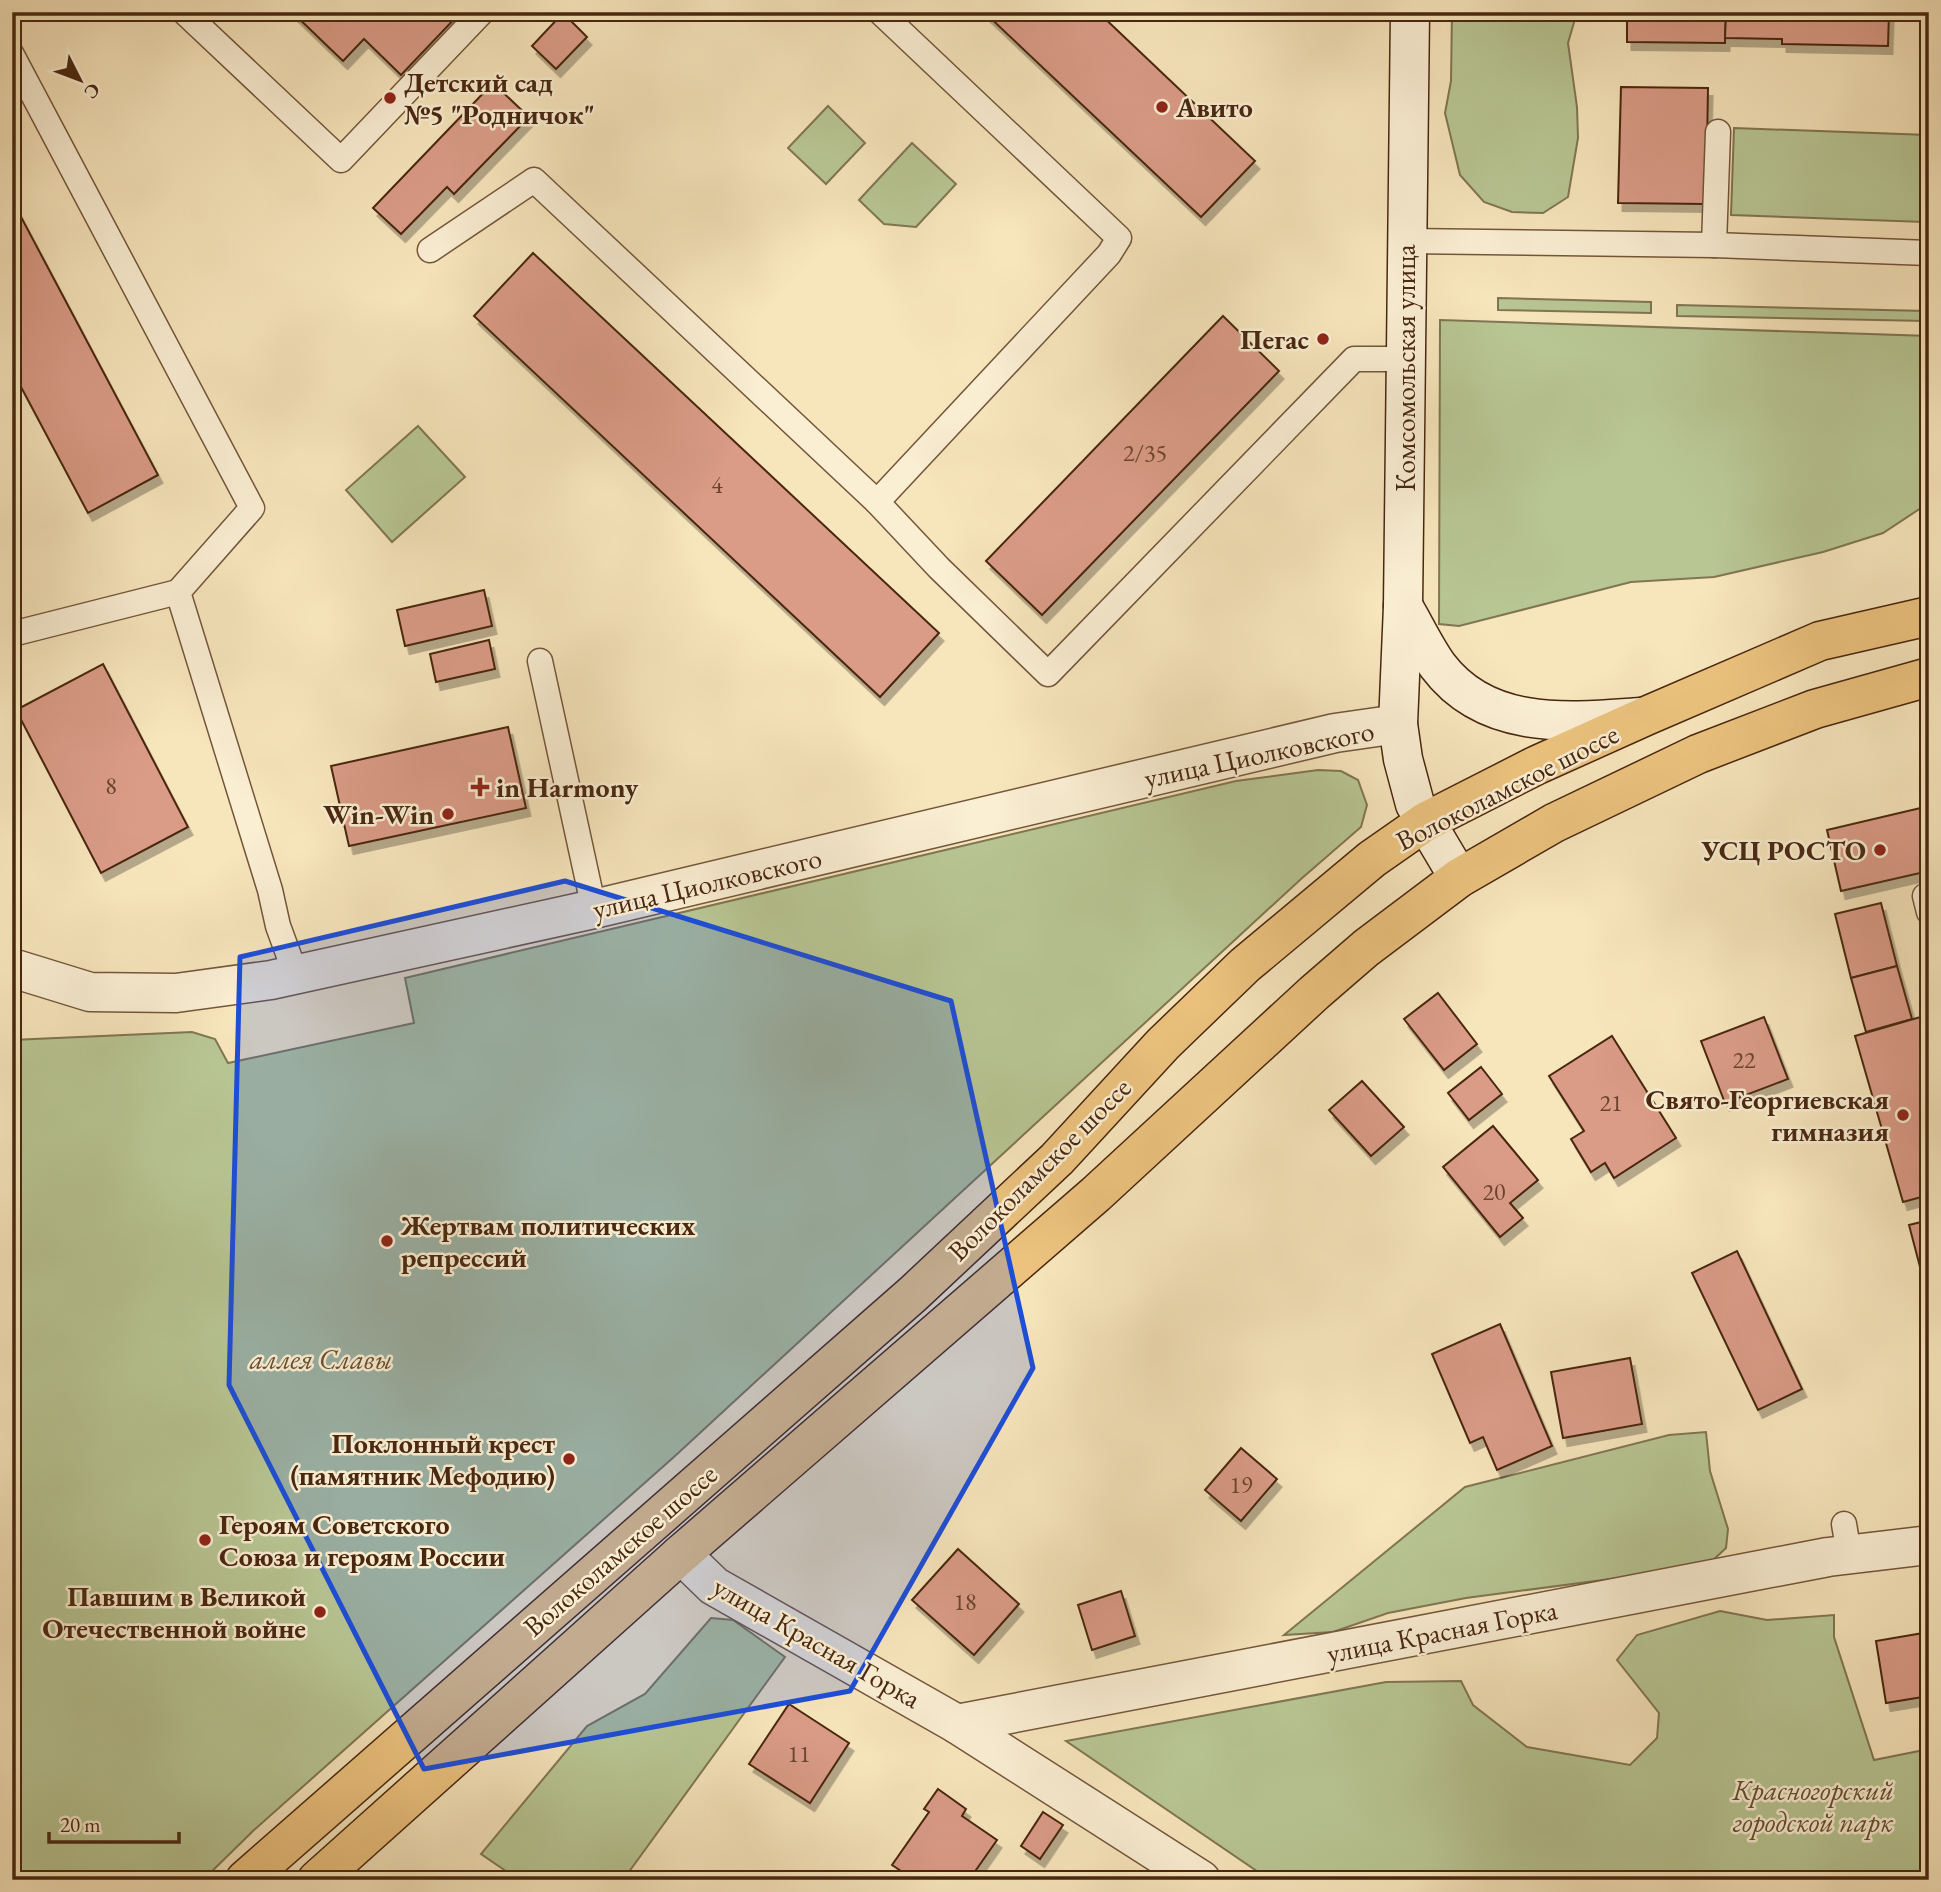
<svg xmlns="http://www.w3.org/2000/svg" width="1941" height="1892" font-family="'EB Garamond',serif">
  <defs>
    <filter id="shadow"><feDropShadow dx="4.5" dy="8" stdDeviation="0" flood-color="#0004"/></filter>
  </defs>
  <rect width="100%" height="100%" fill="#f7e5bc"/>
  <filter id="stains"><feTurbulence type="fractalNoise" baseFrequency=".00286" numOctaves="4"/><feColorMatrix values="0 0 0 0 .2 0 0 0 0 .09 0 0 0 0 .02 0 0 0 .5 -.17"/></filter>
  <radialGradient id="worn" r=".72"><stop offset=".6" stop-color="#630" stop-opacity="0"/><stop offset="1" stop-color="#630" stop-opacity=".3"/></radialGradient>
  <!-- green -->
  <g fill="#b8c694" stroke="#807652" stroke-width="2">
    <polygon points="1452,12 1577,12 1568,43 1577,107 1578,138 1568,197 1543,213 1512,212 1484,202 1460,175 1445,113 1451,81"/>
    <polygon points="828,106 865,143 826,184 788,148"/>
    <polygon points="1734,128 1928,135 1924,222 1731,215"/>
    <polygon points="912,143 956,184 916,227 884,224 859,200"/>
    <polygon points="1498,298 1651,302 1651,313 1498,310"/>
    <polygon points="1677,305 1926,311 1926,321 1677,316"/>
    <polygon points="1440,320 1929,336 1921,508 1883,533 1823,552 1714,577 1631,582 1459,626 1439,624"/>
    <polygon points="418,426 465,477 392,542 346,490"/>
    <polygon points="1318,770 1341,771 1358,780 1367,805 1361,827 1301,879 675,1456 254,1830 203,1880 12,1880 12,1040 192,1032 215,1039 228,1063 414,1023 405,978 1236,781"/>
    <polygon points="1706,1432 1710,1471 1728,1529 1726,1548 1712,1561 1618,1578 1466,1598 1388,1613 1333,1632 1284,1635 1465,1487 1669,1435"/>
    <polygon points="1720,1611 1767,1620 1834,1615 1834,1637 1874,1760 1929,1749 1929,1880 1270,1880 1066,1741 1386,1682 1461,1681 1473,1705 1527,1747 1630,1765 1657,1738 1659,1713 1617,1660 1637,1635"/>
    <polygon points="711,1618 733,1620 785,1657 623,1880 519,1880 481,1854 587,1726 645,1694"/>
  </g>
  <!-- building -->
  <g fill="#da9b87" stroke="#482710" stroke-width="2" filter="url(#shadow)">
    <polygon points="292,12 461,12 401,75 364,39 343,61"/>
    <polygon points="984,12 1098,12 1255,161 1201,217"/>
    <polygon points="1627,12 1726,12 1725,43 1627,42"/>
    <polygon points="1726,12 1889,12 1888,46 1782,44 1782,39 1725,38"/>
    <polygon points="563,13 587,37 556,69 532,46"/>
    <polygon points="493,83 529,117 454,194 447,187 401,234 373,208"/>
    <polygon points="1621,87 1708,88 1706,204 1618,203"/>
    <polygon points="12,200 158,475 88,513 12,370"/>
    <polygon points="533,253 939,633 880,697 474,316"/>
    <polygon points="1223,316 1279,371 1042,615 986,561"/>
    <polygon points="484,590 492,626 405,646 397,610"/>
    <polygon points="489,640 495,669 436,682 430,654"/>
    <polygon points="103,664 188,827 101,873 16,710"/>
    <polygon points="508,727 526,808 349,846 331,766"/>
    <polygon points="1929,806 1929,871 1841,891 1827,830"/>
    <polygon points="1881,903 1897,966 1851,978 1835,914"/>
    <polygon points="1897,966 1912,1019 1866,1032 1851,978"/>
    <polygon points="1438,993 1477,1044 1444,1070 1404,1019"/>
    <polygon points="1924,1016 1929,1031 1929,1195 1903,1202 1855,1036"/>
    <polygon points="1764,1017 1788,1079 1725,1103 1701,1041"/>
    <polygon points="1612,1036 1676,1138 1614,1178 1605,1163 1591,1172 1571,1139 1584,1131 1549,1076"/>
    <polygon points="1481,1067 1502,1094 1469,1120 1448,1093"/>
    <polygon points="1362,1081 1404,1127 1371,1156 1329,1110"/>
    <polygon points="1493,1126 1538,1180 1510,1203 1523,1218 1500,1237 1443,1167"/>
    <polygon points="1929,1220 1929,1301 1909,1225"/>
    <polygon points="1737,1251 1802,1389 1758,1410 1692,1273"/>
    <polygon points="1500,1324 1552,1446 1497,1470 1483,1437 1470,1443 1432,1354"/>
    <polygon points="1630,1358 1642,1424 1563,1438 1551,1372"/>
    <polygon points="1241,1448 1277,1479 1241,1521 1205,1490"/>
    <polygon points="958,1549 1019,1604 974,1655 912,1600"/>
    <polygon points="1121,1591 1135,1636 1092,1650 1078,1605"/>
    <polygon points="1929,1632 1929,1696 1886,1703 1876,1641"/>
    <polygon points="789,1704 849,1743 810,1803 749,1764"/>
    <polygon points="938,1789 966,1809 962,1816 997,1840 969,1880 895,1880 901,1871 892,1865 929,1812 924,1809"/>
    <polygon points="1043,1812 1063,1825 1040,1859 1021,1846"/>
  </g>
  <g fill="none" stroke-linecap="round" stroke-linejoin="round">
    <defs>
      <g id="lane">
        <polyline points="184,12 341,160 482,12"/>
        <polyline points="880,12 1119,238 1109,254 877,502 939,568 1048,674 1354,359 1406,359"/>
        <polyline points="12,55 252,508 178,592 270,890 278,926 296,975"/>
        <polyline points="1406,241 1714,245 1929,253"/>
        <polyline points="1714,245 1718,132"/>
        <polyline points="430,250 534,180 877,502"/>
        <polyline points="12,634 178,592"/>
        <polyline points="540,661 594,909"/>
        <polyline points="1925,896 1929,912"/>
        <polyline points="1844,1524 1849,1554"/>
      </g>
      <g id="street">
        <polyline points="12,968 90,992 176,993 271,980 594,909 1335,733 1398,724"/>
        <polyline points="681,1554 714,1586 957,1724 1201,1880"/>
        <polyline points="957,1724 1828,1557 1929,1545"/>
      </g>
      <g id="secondary">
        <polyline points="1410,12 1403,606 1398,724 1403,759 1415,804 1459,878"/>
        <path d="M1403 606C1415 626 1425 648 1438 666 1487 731 1569 722 1641 717"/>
      </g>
      <g id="primary">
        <polyline points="245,1880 913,1294 1057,1159 1163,1044 1245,965 1372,859 1425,822 1537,765 1646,716 1820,641 1929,616"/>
        <polyline points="317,1880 681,1554 1096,1194 1314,993 1366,948 1459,878 1554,823 1698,754 1815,709 1929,677"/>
      </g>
    </defs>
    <!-- lane casing -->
    <use href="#lane" stroke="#74563b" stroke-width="27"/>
    <!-- street casing -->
    <use href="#street" stroke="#74563b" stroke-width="41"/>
    <!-- secondary casing -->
    <use href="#secondary" stroke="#482710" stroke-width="41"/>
    <!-- primary casing -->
    <use href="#primary" stroke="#482710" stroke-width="41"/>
    <!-- lane -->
    <use href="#lane" stroke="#faeed3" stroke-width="24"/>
    <!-- street -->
    <use href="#street" stroke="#faeed3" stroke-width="38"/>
    <!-- secondary -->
    <use href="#secondary" stroke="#faeed3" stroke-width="38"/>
    <!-- primary -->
    <use href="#primary" stroke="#ecc27e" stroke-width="38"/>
  </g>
  <!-- marked area -->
  <path fill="#1d4ed8" fill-opacity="0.2" stroke="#1d4ed8" stroke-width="5" stroke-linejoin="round" d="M565 881 951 1001 1033 1368 850 1691 424 1769 229 1385 240 957Z"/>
  <!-- markers -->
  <g fill="#8f2418" stroke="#faeed3" stroke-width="2.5">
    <circle cx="390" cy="98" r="7"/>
    <circle cx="1162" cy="107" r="7"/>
    <circle cx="1323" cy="339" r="7"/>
    <path d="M476.5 776.5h7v7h7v7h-7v7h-7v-7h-7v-7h7z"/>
    <circle cx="448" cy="814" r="7"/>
    <circle cx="1880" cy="850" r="7"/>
    <circle cx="1903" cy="1115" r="7"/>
    <circle cx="387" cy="1241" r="7"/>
    <circle cx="569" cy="1459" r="7"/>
    <circle cx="205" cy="1540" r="7"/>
    <circle cx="320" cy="1612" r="7"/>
  </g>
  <g text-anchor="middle" stroke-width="5" stroke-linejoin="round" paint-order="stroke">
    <!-- number labels -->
    <g font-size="24" fill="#6c442e">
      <text x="1145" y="461">2/35</text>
      <text x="717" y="493">4</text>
      <text x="111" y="794">8</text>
      <text x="1744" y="1068">22</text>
      <text x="1611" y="1111">21</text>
      <text x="1494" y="1200">20</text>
      <text x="1241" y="1493">19</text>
      <text x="965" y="1610">18</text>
      <text x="799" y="1762">11</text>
    </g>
    <!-- poi labels -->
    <g font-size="28" font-weight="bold" fill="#482710" stroke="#faeed3" text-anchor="end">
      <text x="404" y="92" text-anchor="start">Детский сад<tspan x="404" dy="32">№5 "Родничок"</tspan></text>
      <text x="1176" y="117" text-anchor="start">Авито</text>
      <text x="1309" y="349">Пегас</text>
      <text x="496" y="797" text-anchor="start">in Harmony</text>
      <text x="434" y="824">Win-Win</text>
      <text x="1866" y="860">УСЦ РОСТО</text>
      <text x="1889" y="1109">Свято-Георгиевская<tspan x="1889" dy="32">гимназия</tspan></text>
      <text x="401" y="1235" text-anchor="start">Жертвам политических<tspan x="401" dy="32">репрессий</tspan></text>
      <text x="555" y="1453">Поклонный крест<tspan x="555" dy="32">(памятник Мефодию)</tspan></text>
      <text x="219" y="1534" text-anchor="start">Героям Советского<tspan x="219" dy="32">Союза и героям России</tspan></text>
      <text x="306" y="1606">Павшим в Великой<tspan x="306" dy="32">Отечественной войне</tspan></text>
    </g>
    <!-- street labels -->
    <g font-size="28" fill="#482710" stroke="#faeed3">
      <text transform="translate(1405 368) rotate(-90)" y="10">Комсомольская улица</text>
      <text transform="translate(1259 754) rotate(-12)" y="10">улица Циолковского</text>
      <text transform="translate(1507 787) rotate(-27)" y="10">Волоколамское шоссе</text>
      <text transform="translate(707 883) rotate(-13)" y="10">улица Циолковского</text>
      <text transform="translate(1039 1169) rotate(-45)" y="10">Волоколамское шоссе</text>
      <text transform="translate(620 1550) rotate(-41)" y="10">Волоколамское шоссе</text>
      <text transform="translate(1442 1631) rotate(-11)" y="10">улица Красная Горка</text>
      <text transform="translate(817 1642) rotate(30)" y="10">улица Красная Горка</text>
    </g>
    <!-- park labels -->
    <g font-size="28" font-style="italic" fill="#644f31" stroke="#faeed3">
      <text x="321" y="1369">аллея Славы</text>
      <text x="1813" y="1800">Красногорский<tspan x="1813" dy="32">городской парк</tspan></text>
    </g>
  </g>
  <!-- margin -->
  <rect width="1941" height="1892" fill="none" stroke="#f7e5bc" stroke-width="42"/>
  <rect x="14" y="14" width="1913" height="1864" fill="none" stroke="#482710" stroke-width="3.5"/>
  <rect x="21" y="21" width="1899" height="1850" fill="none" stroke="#482710" stroke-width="2"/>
  <!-- north arrow -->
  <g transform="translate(80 80) rotate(132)" stroke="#faeed3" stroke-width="5" paint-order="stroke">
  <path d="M0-5L12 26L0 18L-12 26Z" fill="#482710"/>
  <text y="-10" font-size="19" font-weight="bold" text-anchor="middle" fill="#482710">С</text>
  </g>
  <!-- scale -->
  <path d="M49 1832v10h130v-10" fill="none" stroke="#482710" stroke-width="3.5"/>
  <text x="60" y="1832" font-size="21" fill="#482710" stroke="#faeed3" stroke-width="5" paint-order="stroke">20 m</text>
  <rect width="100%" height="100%" filter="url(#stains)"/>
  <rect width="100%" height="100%" fill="url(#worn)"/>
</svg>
